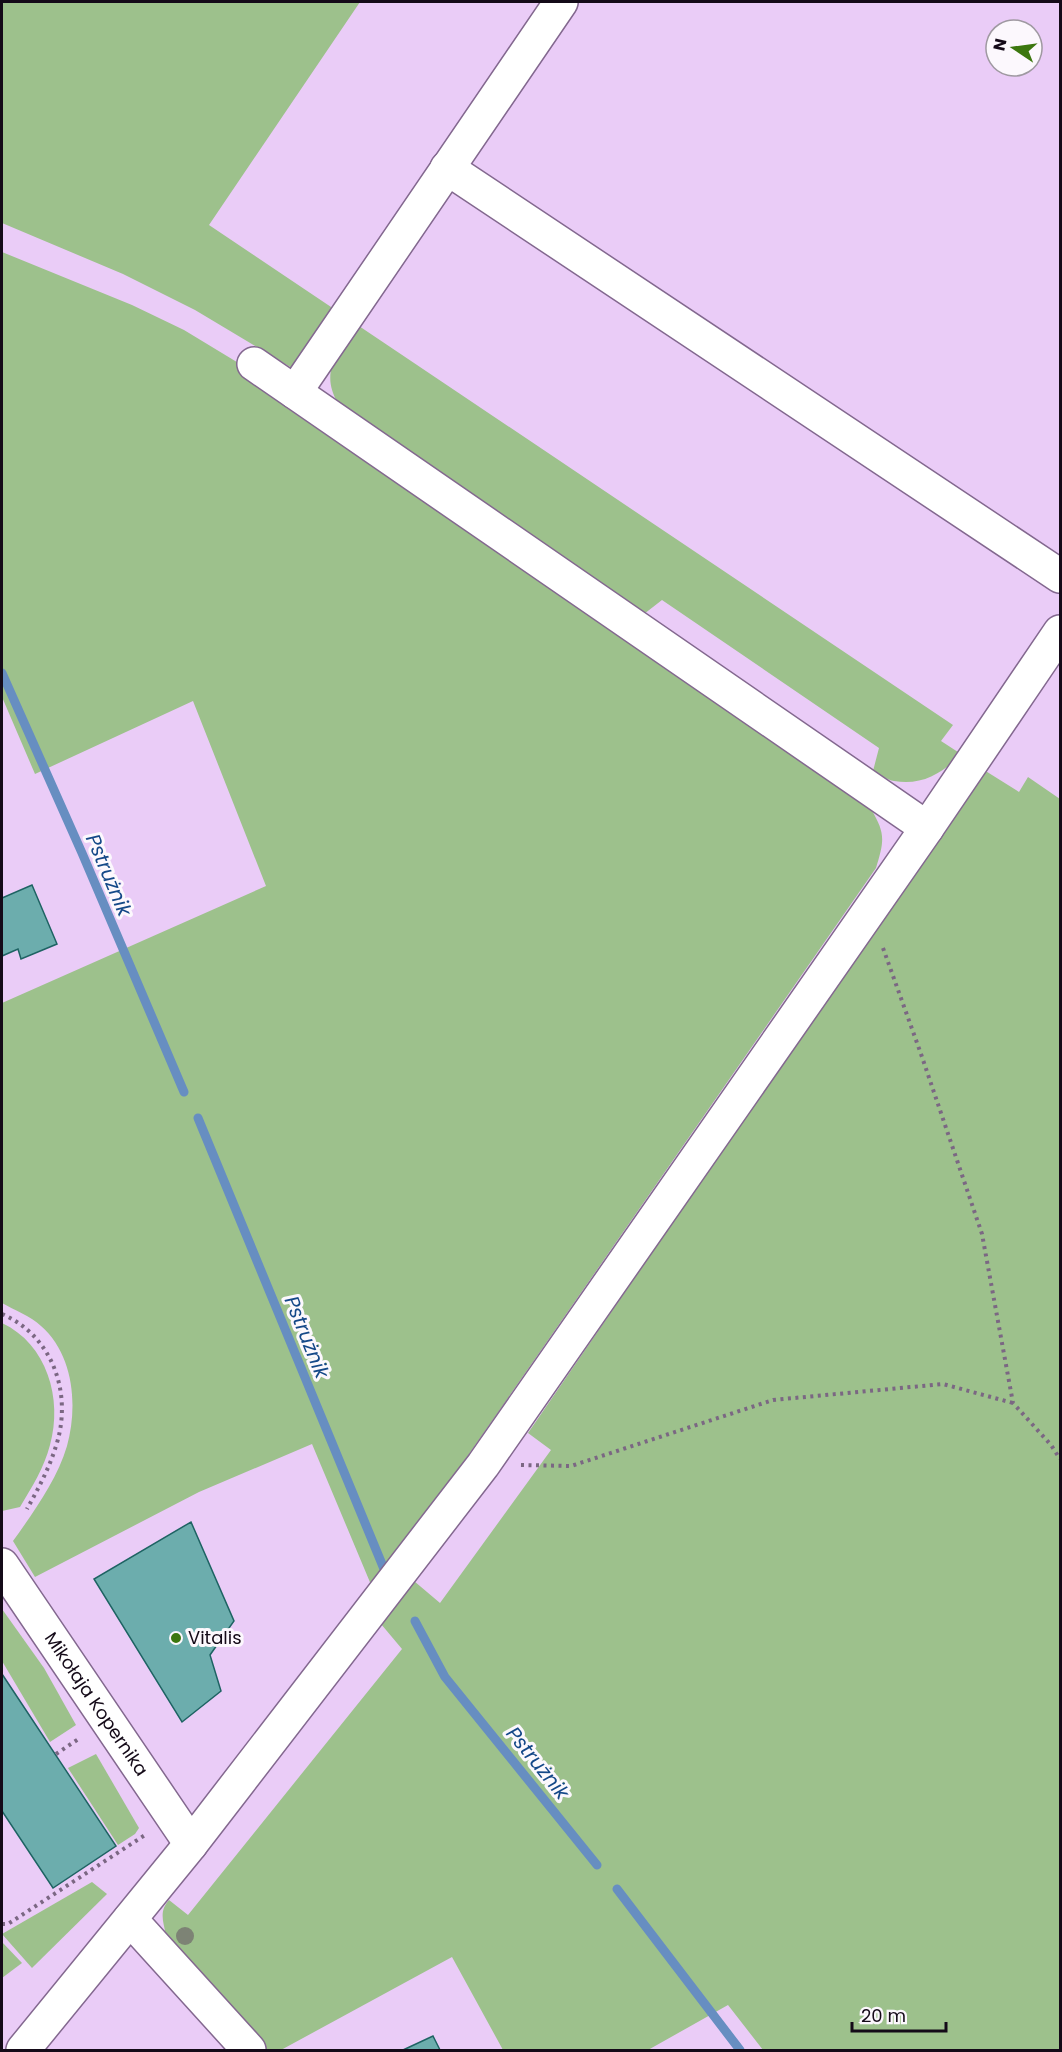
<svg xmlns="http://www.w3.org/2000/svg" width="1062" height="2052" font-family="Poppins,sans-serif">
  <rect width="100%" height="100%" fill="#eaccf7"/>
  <!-- green -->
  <g fill="#9dc18c">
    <polygon points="2,2 360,2 209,225 337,311 297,371 195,310 123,274 2,223"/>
    <path d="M2 252 132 305 184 330 250 370 287 408 871 809C886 834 884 841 876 868L453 1477 372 1587 312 1444 199 1492 35 1577 13 1541C33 1513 57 1480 67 1446 78 1406 74 1355 41 1326 31 1316 14 1310 2 1303V1003L266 886 193 701 35 774 2 697Z"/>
    <path d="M356 324 953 725 941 741 961 754C943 773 922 786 894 781 887 780 880 774 873 771L879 748 662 600 644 614 338 403C319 372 339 351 356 324Z"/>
    <path d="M984 770 1019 792 1028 777 1060 799V2050H763L728 2005 648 2050H503L452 1957 281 2050H264L166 1935C163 1921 159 1911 169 1900L188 1915 402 1649 381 1624 414 1581 440 1603 551 1450 528 1433Z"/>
    <path d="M2 1323C47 1344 63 1399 50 1445 44 1468 32 1487 20 1507L2 1511Z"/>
    <polygon points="2,1609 44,1668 76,1725 50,1742 2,1661"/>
    <polygon points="96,1754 139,1828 135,1834 118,1845 68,1768"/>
    <polygon points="92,1882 107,1894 32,1968 2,1934"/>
    <polygon points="2,1942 22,1963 2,1978"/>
  </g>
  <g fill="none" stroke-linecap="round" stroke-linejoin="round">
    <!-- stream -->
    <g stroke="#678ec1" stroke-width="9">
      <polyline points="2,673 82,853 184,1092"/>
      <polyline points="198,1118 384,1569"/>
      <polyline points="415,1621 445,1677 597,1865"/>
      <polyline points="617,1889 740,2050"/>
    </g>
  </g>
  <!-- building -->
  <g fill="#6cadad" stroke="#1e6363" stroke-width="1.5">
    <polygon points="32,885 57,944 21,959 18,949 2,956 2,898"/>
    <polygon points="191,1522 234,1621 210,1655 221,1691 182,1722 94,1579"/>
    <polygon points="2,1674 116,1846 53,1888 2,1811"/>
    <polygon points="433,2036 440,2050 403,2050"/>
  </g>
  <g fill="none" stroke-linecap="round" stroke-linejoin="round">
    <defs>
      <g id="minor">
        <polyline points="447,168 1060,576"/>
        <polyline points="295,392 561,2"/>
        <polyline points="927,828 1060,632"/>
        <path id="s1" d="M2 1565 191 1844"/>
        <polyline points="130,1919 249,2050"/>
        <polyline points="23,2050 191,1844 483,1465 927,828 254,364"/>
      </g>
    </defs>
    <!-- minor casing -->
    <use href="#minor" stroke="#83688f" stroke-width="36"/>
    <!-- path -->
    <g stroke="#7b6783" stroke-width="4" stroke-dasharray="3 4.5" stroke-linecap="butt">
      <polyline points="883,948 921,1054 982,1234 1013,1403 1051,1445 1060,1459"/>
      <path d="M2 1314C53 1336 73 1394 56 1446 49 1469 38 1489 27 1509"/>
      <polyline points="521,1465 571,1466 773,1400 943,1384 1013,1403"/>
      <polyline points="56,1754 80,1738"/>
      <polyline points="2,1924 8,1924 145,1835"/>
    </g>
    <!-- minor -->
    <use href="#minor" stroke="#fff" stroke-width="33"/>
  </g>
  <!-- trees -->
  <circle fill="#7d8375" cx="185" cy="1936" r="9"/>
  <!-- markers -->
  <circle fill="#3c770f" stroke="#fcf8fd" stroke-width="2" cx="176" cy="1638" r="6"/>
  <g text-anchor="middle" stroke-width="6" stroke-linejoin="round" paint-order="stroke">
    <!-- poi labels -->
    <g font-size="18" fill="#140a18" stroke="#fcf8fd" text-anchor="start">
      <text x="188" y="1644">Vitalis</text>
    </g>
    <!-- street labels -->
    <g font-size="18" fill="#140a18" stroke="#fcf8fd">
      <text dy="6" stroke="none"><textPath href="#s1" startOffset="168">Mikołaja Kopernika</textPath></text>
    </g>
    <!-- water labels -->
    <g font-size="20" font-style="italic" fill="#144888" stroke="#fcf8fd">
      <text transform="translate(109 875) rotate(67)" y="7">Pstrużnik</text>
      <text transform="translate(307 1337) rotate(68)" y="7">Pstrużnik</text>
      <text transform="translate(538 1763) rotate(51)" y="7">Pstrużnik</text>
    </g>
  </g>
  <!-- border -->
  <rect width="1062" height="2052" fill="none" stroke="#140a18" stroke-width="6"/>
  <!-- north arrow -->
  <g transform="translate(1014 48) rotate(283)"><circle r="28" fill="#fcf8fd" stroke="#9f99a1" stroke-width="1.5"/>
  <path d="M0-4.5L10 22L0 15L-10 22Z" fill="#3c770f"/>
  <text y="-9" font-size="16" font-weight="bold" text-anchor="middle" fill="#140a18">N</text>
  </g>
  <!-- scale -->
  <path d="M852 2022v9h94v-9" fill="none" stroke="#140a18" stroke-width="3"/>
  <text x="861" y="2022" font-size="18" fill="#140a18" stroke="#fcf8fd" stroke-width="4.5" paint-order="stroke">20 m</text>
</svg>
